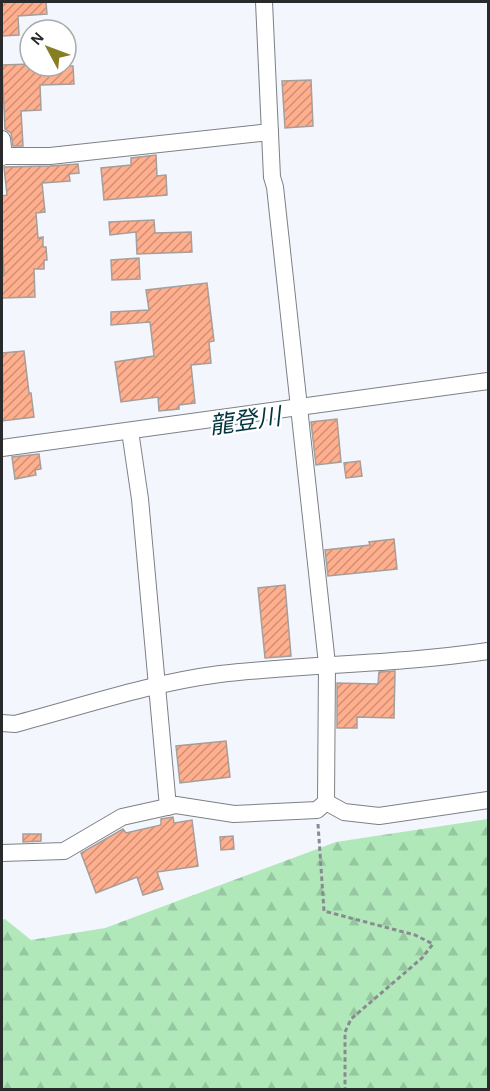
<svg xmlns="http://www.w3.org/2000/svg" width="490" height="1091" font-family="'Alegreya Sans','Noto Sans JP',sans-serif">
  <defs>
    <pattern id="forest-firs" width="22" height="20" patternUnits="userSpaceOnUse" patternTransform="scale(1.5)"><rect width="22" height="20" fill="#b0e8ba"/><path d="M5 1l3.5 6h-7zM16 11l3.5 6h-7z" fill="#97c7a0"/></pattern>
    <pattern id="building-hatch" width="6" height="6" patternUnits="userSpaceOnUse" patternTransform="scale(1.5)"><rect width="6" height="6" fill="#ffaf8e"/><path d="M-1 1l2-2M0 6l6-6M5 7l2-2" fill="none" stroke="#ce8f74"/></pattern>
  </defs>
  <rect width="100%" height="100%" fill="#f3f7fd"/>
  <!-- forest -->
  <polygon fill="url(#forest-firs)" points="488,819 488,1089 2,1089 2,920 5,919 31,940 105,928 336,842"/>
  <!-- building -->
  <g fill="url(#building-hatch)" stroke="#a59e9b" stroke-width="1.5">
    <polygon points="2,2 46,2 47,14 18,16 19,35 2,36"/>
    <polygon points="30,64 30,66 73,66 74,84 40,85 41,110 21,111 23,146 13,146 11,133 5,129 2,65"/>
    <polygon points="311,80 313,126 285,128 282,81"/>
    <polygon points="156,155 157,176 166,175 167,195 104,200 101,168 131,165 131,158"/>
    <polygon points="78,164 79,173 69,174 70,181 42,183 45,212 36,213 38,238 43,237 43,247 46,247 47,260 44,260 44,269 34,269 35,297 2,298 2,275 4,275 2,239 2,196 7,195 4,167 50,166"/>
    <polygon points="154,220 155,233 191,232 192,252 137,254 136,232 110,235 109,222"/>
    <polygon points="139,258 140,279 112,280 111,260"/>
    <polygon points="207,283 214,341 209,342 211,363 191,365 195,403 179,405 179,409 159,411 158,397 121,402 115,362 154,356 150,322 111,325 111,312 149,310 146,290"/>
    <polygon points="24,351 29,393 31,393 34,417 2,421 2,397 3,397 2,353"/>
    <polygon points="337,419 341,462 316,465 311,422"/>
    <polygon points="39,454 41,469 35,470 36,475 15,479 12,457"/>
    <polygon points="360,461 362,476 346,478 344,463"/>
    <polygon points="394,539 397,569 328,576 325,550 370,545 369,542"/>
    <polygon points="285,585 291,656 265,658 258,588"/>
    <polygon points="395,671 394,718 357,717 357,728 337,728 337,683 378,684 379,672"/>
    <polygon points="226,741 230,777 180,783 176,746"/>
    <polygon points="173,817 174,823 192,820 198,866 157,872 163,889 143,895 137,877 96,893 81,853 123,829 126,833 161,825 161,819"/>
    <polygon points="23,834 41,834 41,841 23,842"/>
    <polygon points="233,836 234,849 221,850 220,837"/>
  </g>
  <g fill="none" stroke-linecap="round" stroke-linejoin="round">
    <defs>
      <g id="minor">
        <polyline points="2,139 4,156 2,157"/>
        <polyline points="4,156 50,156 270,132"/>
        <polyline points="130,431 140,499 168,807"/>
        <polyline points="2,448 488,381"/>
        <path d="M2 723 15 724C83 706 150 683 220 674 309 664 400 664 488 651"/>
        <polyline points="326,802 344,812 379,816 488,800"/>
        <polyline points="2,853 64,851 122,817 176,805 234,814 317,810 326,802 327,664 275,187 272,177 264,2"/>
      </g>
    </defs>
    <!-- minor casing -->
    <use href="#minor" stroke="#7d8086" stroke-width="18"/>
    <!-- path -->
    <polyline stroke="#888b8f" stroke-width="3" stroke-dasharray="4.5 3" stroke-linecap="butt" points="318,824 324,911 415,935 433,944 422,958 351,1019 345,1032 345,1090"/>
    <!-- minor -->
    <use href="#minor" stroke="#fff" stroke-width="16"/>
  </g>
  <g text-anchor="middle" stroke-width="4.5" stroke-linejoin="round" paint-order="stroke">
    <!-- water labels -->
    <g font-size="24" font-style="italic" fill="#00343e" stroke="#fff">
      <text transform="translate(245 421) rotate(-8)" y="8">龍登川</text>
    </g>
  </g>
  <!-- border -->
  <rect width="490" height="1091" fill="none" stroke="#282a2c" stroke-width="6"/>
  <!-- north arrow -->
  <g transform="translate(48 48) rotate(311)"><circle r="28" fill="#ffffff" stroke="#a9aaab" stroke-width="1.5"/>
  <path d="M0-4.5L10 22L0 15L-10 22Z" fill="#877d23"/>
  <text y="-9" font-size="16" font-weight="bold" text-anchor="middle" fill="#282a2c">N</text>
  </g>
</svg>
